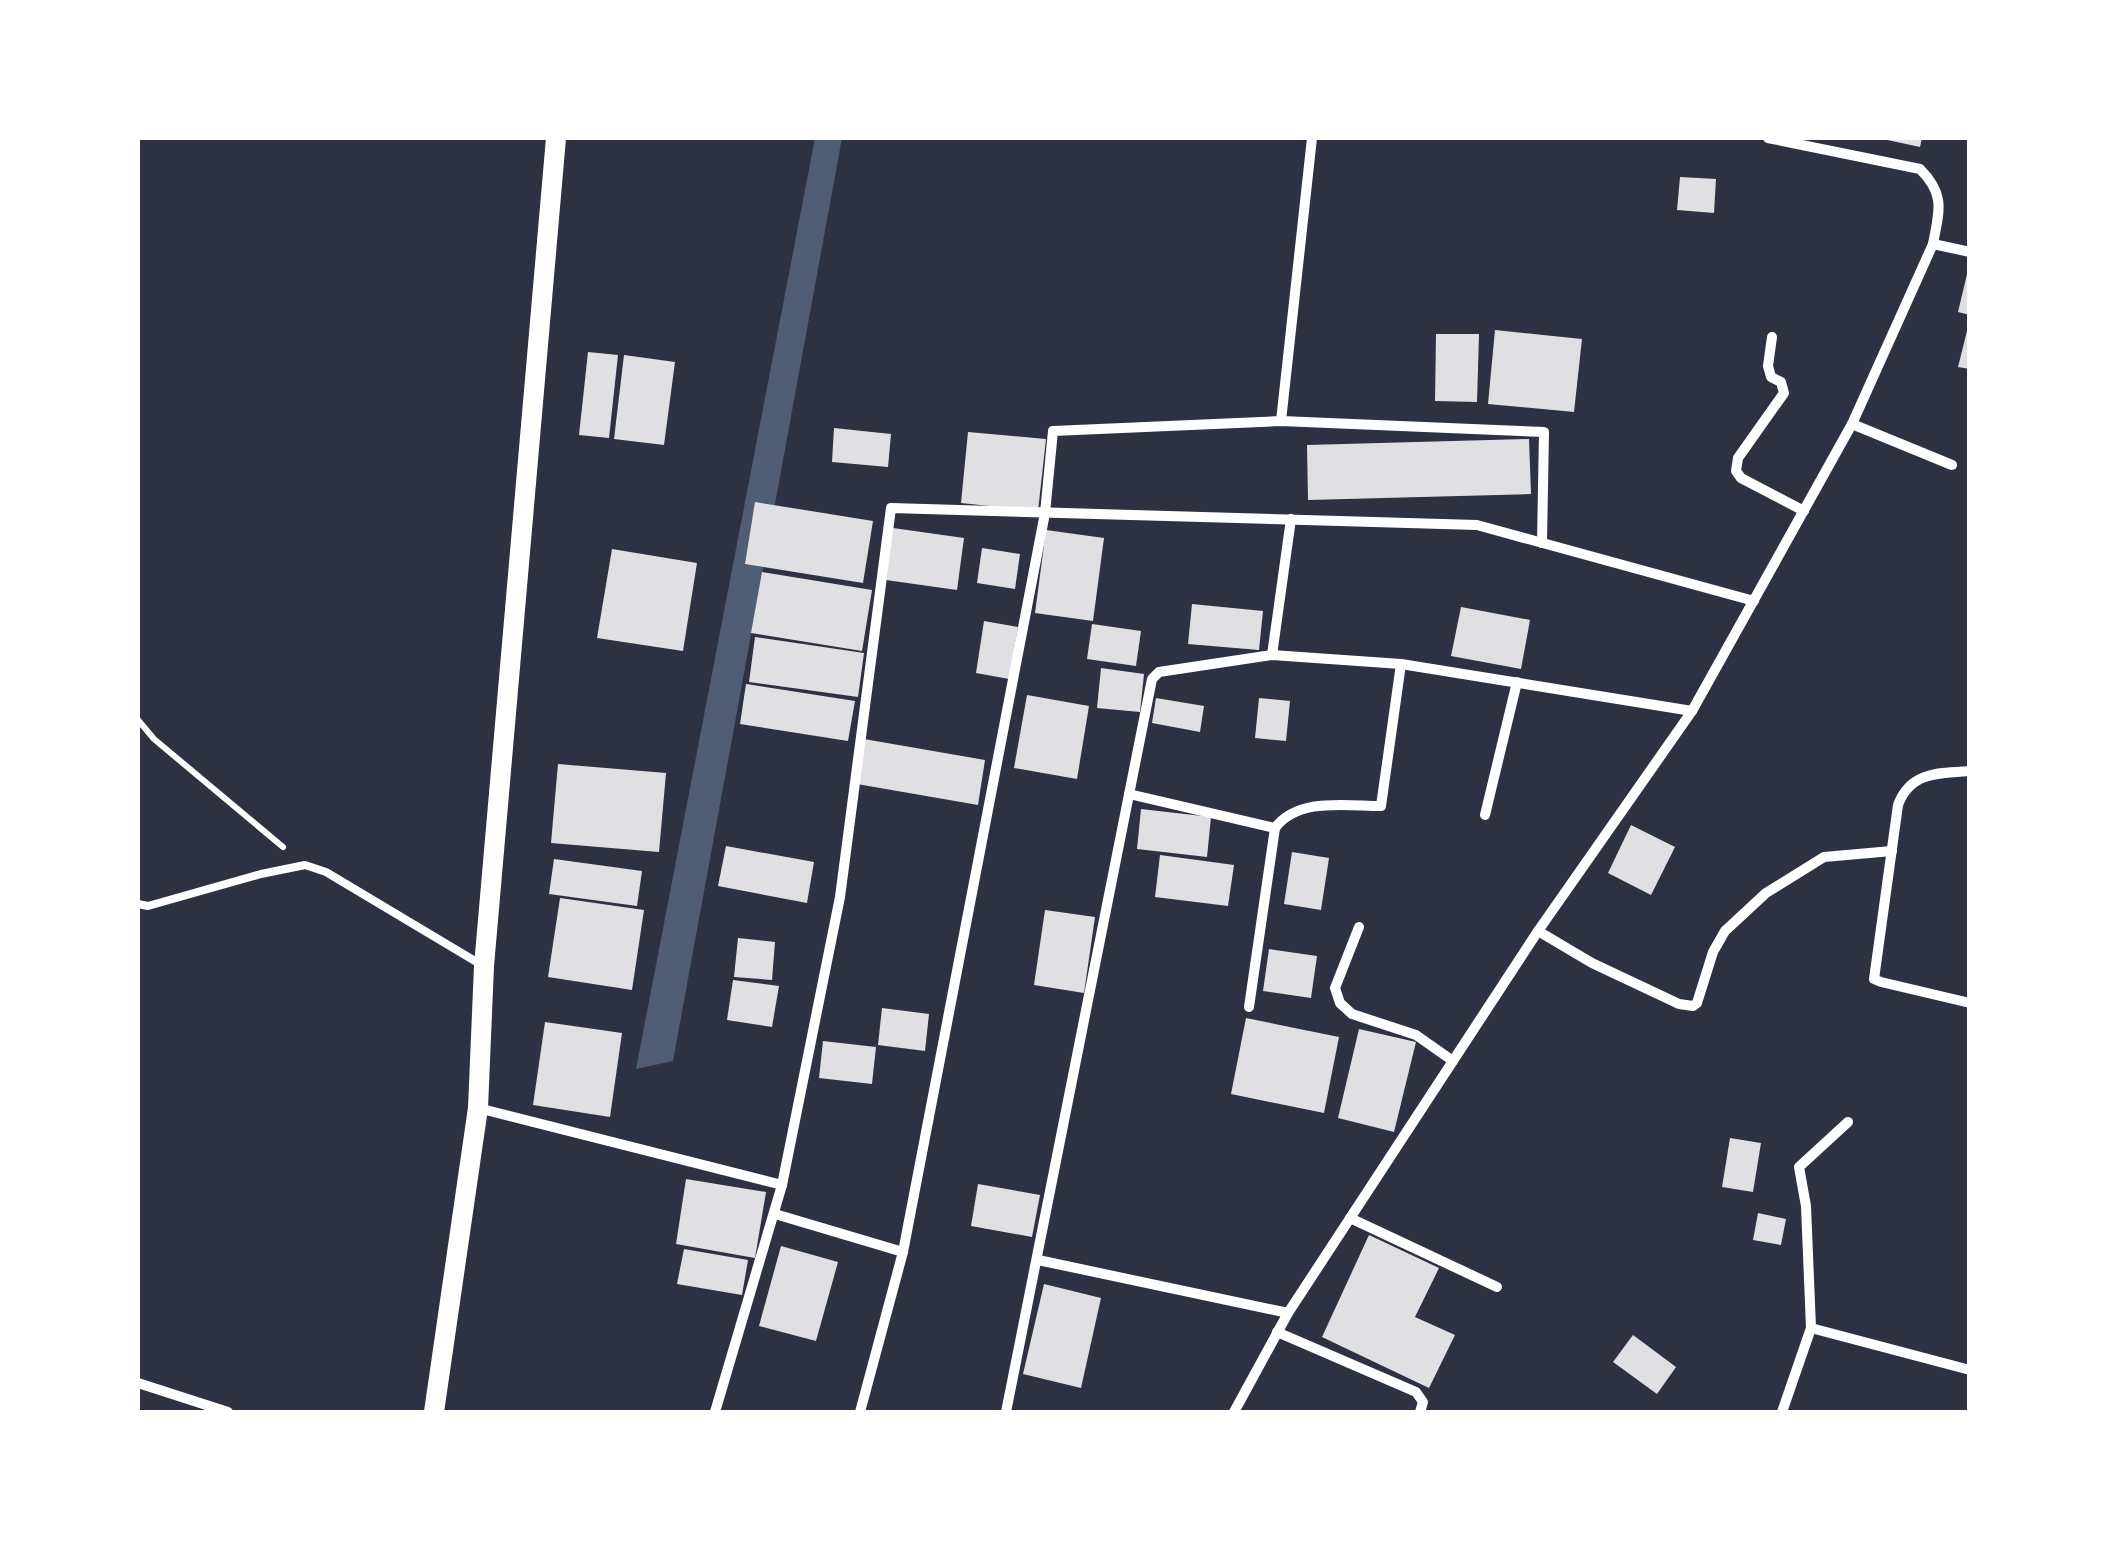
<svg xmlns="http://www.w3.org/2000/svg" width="2107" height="1550" font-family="Commissioner,sans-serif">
  <rect width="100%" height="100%" fill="#2d3142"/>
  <!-- water -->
  <polygon fill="#4f5d75" points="815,138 842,138 673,1061 636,1069"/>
  <!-- building -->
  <g fill="#e0e0e3">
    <polygon points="1878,138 1922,138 1920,147"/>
    <polygon points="1680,177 1716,179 1714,213 1677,210"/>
    <polygon points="1968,270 1970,270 1970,315 1958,312"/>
    <polygon points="1968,327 1970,327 1970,369 1958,367"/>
    <polygon points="1495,330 1582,339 1574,412 1488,404"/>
    <polygon points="1436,334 1479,334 1477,402 1435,401"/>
    <polygon points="588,352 618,355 609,438 579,435"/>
    <polygon points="624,355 675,362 664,445 614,439"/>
    <polygon points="834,428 891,434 888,467 832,462"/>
    <polygon points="968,432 1046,439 1038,511 961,503"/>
    <polygon points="1529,439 1531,494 1308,500 1307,445"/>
    <polygon points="755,502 873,521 863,583 745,564"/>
    <polygon points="893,528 964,538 957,590 886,580"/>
    <polygon points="1046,530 1104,538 1093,621 1035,613"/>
    <polygon points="982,548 1020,554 1015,589 977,583"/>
    <polygon points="612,549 697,563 683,651 597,638"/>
    <polygon points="762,572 872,590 862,651 751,633"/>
    <polygon points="1192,604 1263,611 1259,650 1188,644"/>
    <polygon points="1461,607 1530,620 1521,669 1451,656"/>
    <polygon points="984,621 1018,627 1009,679 976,673"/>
    <polygon points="1092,624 1141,631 1136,666 1087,659"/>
    <polygon points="755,637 864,653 858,697 749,682"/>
    <polygon points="1101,668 1144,674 1140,712 1097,708"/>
    <polygon points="746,684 855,701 848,741 740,724"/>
    <polygon points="1027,695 1089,706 1077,779 1014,768"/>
    <polygon points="1156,698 1204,706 1200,732 1152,723"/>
    <polygon points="1259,698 1290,701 1286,741 1255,738"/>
    <polygon points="864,739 985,760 978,805 857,784"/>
    <polygon points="558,764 666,773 659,852 551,843"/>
    <polygon points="1141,809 1211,817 1207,857 1137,849"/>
    <polygon points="1631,825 1675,847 1651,895 1608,873"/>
    <polygon points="726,846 814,862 807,903 718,886"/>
    <polygon points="1292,852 1329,858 1321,910 1284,904"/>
    <polygon points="1160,855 1234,865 1228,906 1155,897"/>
    <polygon points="554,859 642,871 637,906 549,894"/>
    <polygon points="560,898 644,910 632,990 548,977"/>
    <polygon points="1045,910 1095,917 1084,993 1034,985"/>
    <polygon points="738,938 775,942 772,980 734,977"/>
    <polygon points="1269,949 1317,956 1311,998 1263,991"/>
    <polygon points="733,980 779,986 772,1027 727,1020"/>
    <polygon points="882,1008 929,1014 925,1051 878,1045"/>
    <polygon points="1246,1018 1339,1037 1324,1113 1231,1094"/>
    <polygon points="545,1022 622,1033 610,1117 533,1105"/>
    <polygon points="1359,1029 1416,1042 1394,1132 1338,1118"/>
    <polygon points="823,1041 876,1047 872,1084 819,1078"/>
    <polygon points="1730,1138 1761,1143 1753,1192 1722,1187"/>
    <polygon points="686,1179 766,1192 755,1258 676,1244"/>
    <polygon points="978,1184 1040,1195 1032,1237 971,1226"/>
    <polygon points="1758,1213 1786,1219 1781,1245 1753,1240"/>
    <polygon points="1369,1235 1439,1268 1415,1317 1455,1335 1429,1388 1322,1337"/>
    <polygon points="781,1246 838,1262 816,1341 759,1326"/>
    <polygon points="684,1249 748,1260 742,1295 677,1284"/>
    <polygon points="1044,1284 1101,1298 1081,1388 1023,1374"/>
    <polygon points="1633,1335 1676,1367 1657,1394 1613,1362"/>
  </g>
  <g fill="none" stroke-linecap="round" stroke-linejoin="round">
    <!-- path -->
    <polyline stroke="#fff" stroke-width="6" points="138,720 154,739 283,847"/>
    <!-- service -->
    <polyline stroke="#fff" stroke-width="8" points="138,904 148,906 261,874 305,865 326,872 480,964"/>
    <!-- minor -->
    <g stroke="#fff" stroke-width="10">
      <path d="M1768 138 1920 169C1946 195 1939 211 1933 244L1970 252"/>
      <polyline points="1772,337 1768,366 1771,377 1781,382 1784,393 1738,458 1736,471 1741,478 1804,511"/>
      <polyline points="1281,421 1312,138"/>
      <polyline points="1852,424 1952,465"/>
      <polyline points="1272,655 1291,519"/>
      <path d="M1970 771C1938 773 1910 772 1898 805L1874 979 1881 982 1970 1003"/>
      <polyline points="1129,794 1275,828"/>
      <polyline points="1485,815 1517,682"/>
      <polyline points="1359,927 1335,988 1340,1003 1352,1014 1416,1035 1453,1061"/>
      <polyline points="1538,931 1592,963 1679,1004 1693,1006 1697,1003 1713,952 1725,931 1766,893 1824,857 1892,851"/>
      <path d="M1249 1007 1275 828C1298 797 1346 806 1381 806L1401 664"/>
      <polyline points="478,1108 782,1185"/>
      <polyline points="775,1214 903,1252"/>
      <polyline points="1350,1218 1497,1287"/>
      <polyline points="1038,1260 1288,1313"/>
      <polyline points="1811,1328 1970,1370"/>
      <polyline points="1277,1332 1416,1392 1423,1402 1420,1412"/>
      <polyline points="138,1383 228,1412"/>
      <polyline points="715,1412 782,1185 840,897 891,508 1477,525 1754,601"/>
      <polyline points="860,1412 903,1252 1045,513 1053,431 1281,421 1544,432 1542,543"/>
      <polyline points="1006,1412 1152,679 1159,672 1272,655 1401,664 1692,711"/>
      <polyline points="1234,1412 1288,1313 1538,931 1692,711 1852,424 1933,244"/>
      <polyline points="1782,1412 1811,1328 1806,1206 1799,1167 1848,1122"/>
    </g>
    <!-- secondary -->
    <polyline stroke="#fff" stroke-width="20" points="434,1412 478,1108 484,966 556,138"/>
  </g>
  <!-- border -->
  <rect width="2107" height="1550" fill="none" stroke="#ffffff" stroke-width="280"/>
</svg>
